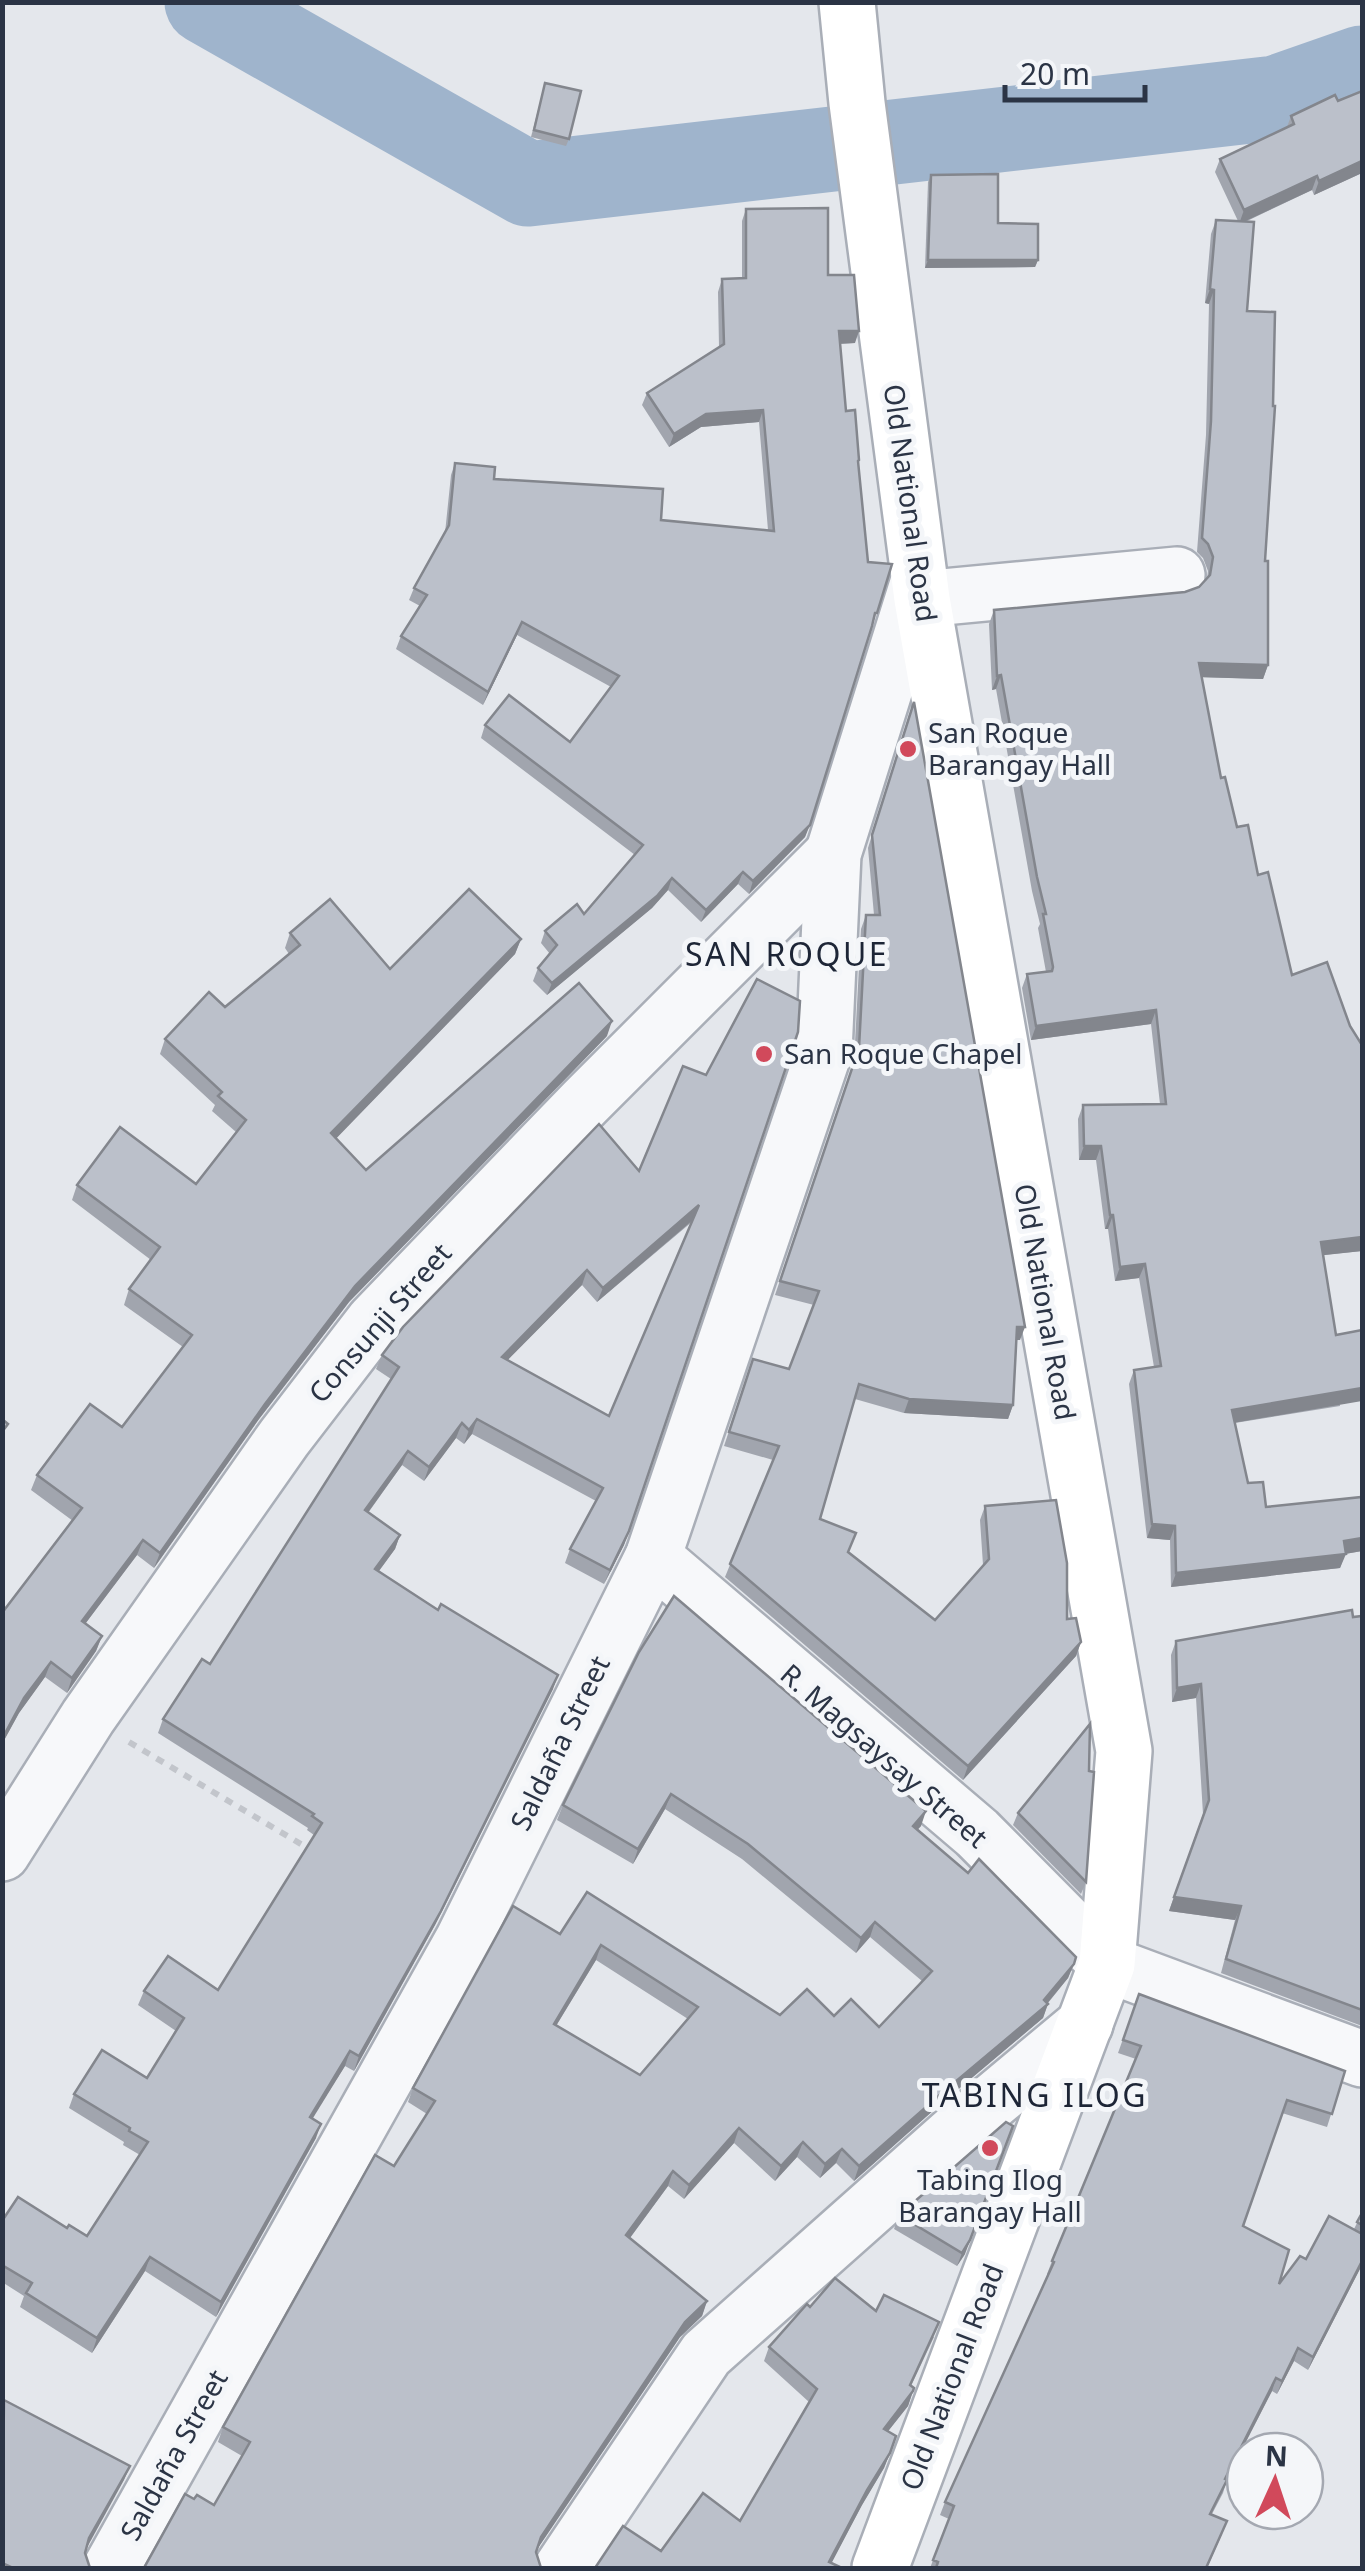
<svg xmlns="http://www.w3.org/2000/svg" width="1365" height="2571" font-family="'Noto Sans',sans-serif">
  <rect width="100%" height="100%" fill="#e4e7ec"/>
  <g fill="none" stroke-linecap="round" stroke-linejoin="round">
    <!-- river -->
    <polyline stroke="#9fb4cc" stroke-width="85" points="207,2 528,184 1276,98 1362,68"/>
    <defs>
      <g id="street">
        <polyline points="922,599 1177,575"/>
        <polyline points="653,1557 977,1833 1107,1964 1362,2059"/>
        <polyline points="2,1853 88,1717 284,1438 374,1321 585,1102 833,854"/>
        <polyline points="111,2568 463,1940 653,1557 824,1052 833,854 919,580"/>
        <polyline points="562,2568 706,2354 957,2131 1085,2024"/>
      </g>
      <polyline id="secondary" points="847,2 857,103 922,599 1124,1751 1107,1964 880,2568"/>
    </defs>
    <!-- street casing -->
    <use href="#street" stroke="#a9aeb7" stroke-width="60"/>
    <!-- secondary casing -->
    <use href="#secondary" stroke="#a9aeb7" stroke-width="60"/>
    <!-- path -->
    <polyline stroke="#c2c5cb" stroke-width="6" stroke-dasharray="8 8" stroke-linecap="butt" points="129,1742 311,1850"/>
    <!-- street -->
    <use href="#street" stroke="#f7f8fa" stroke-width="55"/>
    <!-- secondary -->
    <use href="#secondary" stroke="#fff" stroke-width="55"/>
  </g>
  <!-- wall -->
  <g fill="#a1a5ae" fill-rule="evenodd">
    <polygon points="545,83 569,139 566,146 531,137"/>
    <polygon points="1362,91 1362,173 1314,195 1312,190 1245,222 1247,311 1265,561 1268,665 1263,679 1202,677 1221,778 1237,827 1258,875 1292,975 1350,1026 1362,1045 1362,1251 1323,1255 1340,1406 1235,1423 1248,1483 1266,1507 1362,1497 1362,1551 1345,1554 1340,1568 1171,1587 1170,1540 1147,1538 1129,1384 1134,1370 1154,1367 1139,1278 1115,1281 1108,1229 1105,1229 1096,1160 1079,1160 1078,1119 1083,1105 1160,1104 1151,1024 1031,1040 1022,988 1027,974 1046,972 1038,928 1040,924 1032,891 996,689 992,690 989,624 994,610 1185,592 1199,587 1207,579 1208,571 1203,558 1197,552 1206,435 1209,304 1205,303 1211,234 1216,220 1238,221 1215,172 1220,159 1287,127 1291,116"/>
    <polygon points="931,175 998,223 1038,260 1035,267 925,268 928,182"/>
    <polygon points="746,209 828,275 855,343 840,344 846,411 858,465 868,562 892,564 805,837 749,894 738,884 701,922 668,890 652,908 547,995 533,981 538,968 550,954 541,943 545,931 584,914 635,855 481,738 485,725 570,742 611,687 517,635 483,705 396,649 401,636 420,606 409,600 414,588 445,533 451,475 455,463 494,479 661,520 768,530 759,422 701,427 669,447 642,405 647,393 719,347 718,292 722,279 742,278 742,221"/>
    <polygon points="909,715 1020,1340 1016,1340 1013,1405 1008,1419 904,1413 855,1399 820,1519 849,1552 935,1620 983,1565 980,1520 985,1506 1067,1619 1081,1642 1076,1656 963,1780 725,1577 773,1460 724,1446 753,1359 789,1369 814,1305 775,1295 854,1062 861,929 866,915 874,915 868,848"/>
    <polygon points="290,933 390,969 521,939 515,954 336,1138 366,1170 607,1036 349,1302 259,1419 154,1568 137,1555 85,1624 102,1636 96,1651 67,1693 45,1677 19,1713 2,1744 2,1613 73,1521 31,1490 37,1475 122,1427 183,1347 124,1305 129,1289 151,1260 72,1200 77,1185 196,1184 236,1132 212,1111 215,1105 160,1054 165,1039 225,1007 289,954 285,948"/>
    <path d="M757 979 624 1545 604 1584 565 1563 570 1549 596 1501 472 1434 464 1444 456 1438 424 1481 402 1465 368 1513 400 1535 395 1549 379 1571 553 1689 435 1925 354 2071 345 2066 312 2118 316 2138 216 2317 145 2271 92 2353 20 2307 24 2296 2 2282V2221L67 2228 87 2236 140 2155 123 2145 124 2142 69 2108 74 2094 147 2078 176 2031 138 2005 144 1991 218 1990 314 1835 307 1830 308 1828 158 1733 163 1719 210 1664 391 1379 376 1369 382 1355 639 1171 706 1075ZM693 1221 609 1416 507 1360 582 1285 597 1302Z"/>
    <polygon points="1362,1616 1362,2026 1221,1973 1235,1920 1169,1911 1203,1814 1196,1698 1172,1702 1171,1655 1176,1641"/>
    <path d="M639 1652 921 1826 917 1830 968 1873 1076 1957 1068 1978 1048 2003 1043 2018 936 2108 854 2181 836 2163 820 2178 797 2157 775 2181 734 2143 684 2199 668 2186 630 2238 707 2301 702 2316 680 2337 537 2549 144 2568 194 2499 214 2505 242 2456 218 2442 223 2427 394 2166 427 2114 408 2102 413 2088 560 1934 587 1892 780 2015 834 2016 879 2027 922 1981 870 1937 856 1953 742 1859 665 1809 633 1864 557 1820 563 1805ZM596 1960 688 2019 640 2075 556 2026Z"/>
    <polygon points="1018,1813 1086,1882 1081,1894 1013,1825"/>
    <polygon points="1139,1994 1345,2071 1327,2127 1282,2113 1243,2226 1279,2284 1306,2259 1354,2229 1362,2213 1362,2265 1308,2370 1294,2361 1277,2394 1272,2391 1227,2479 1223,2493 1212,2514 1222,2534 1207,2568 930,2568 949,2519 940,2515 945,2502 1048,2275 1047,2274 1052,2261 1136,2059 1118,2053"/>
    <polygon points="899,2215 965,2254 957,2266 894,2229"/>
    <polygon points="810,2307 876,2311 934,2337 911,2386 914,2388 908,2406 888,2431 896,2436 884,2468 862,2505 831,2563 661,2551 740,2521 809,2402 764,2361 769,2347"/>
  </g>
  <!-- shaded-wall -->
  <g fill="#83868d">
    <polygon points="1362,161 1362,173 1314,195 1319,181"/>
    <polygon points="1317,176 1312,190 1239,224 1244,210"/>
    <polygon points="928,260 1038,260 1035,267 925,268"/>
    <polygon points="1210,289 1214,290 1209,304 1205,303"/>
    <polygon points="839,331 859,331 855,343 834,344"/>
    <polygon points="763,410 759,422 701,427 669,447 674,434 706,414"/>
    <polygon points="522,622 517,635 483,705 488,692"/>
    <polygon points="1199,663 1268,665 1263,679 1194,677"/>
    <polygon points="1001,675 996,689 992,690 997,676"/>
    <polygon points="810,825 805,837 749,894 753,881"/>
    <polygon points="743,872 738,884 701,922 706,910"/>
    <polygon points="672,878 668,890 652,908 547,995 552,983"/>
    <polygon points="521,939 515,954 326,1149 331,1133"/>
    <polygon points="1156,1010 1151,1024 1031,1040 1036,1026"/>
    <polygon points="612,1021 607,1036 349,1302 259,1419 154,1568 160,1553 265,1404 355,1286"/>
    <polygon points="1084,1146 1101,1146 1096,1160 1079,1160"/>
    <polygon points="699,1205 694,1219 597,1302 603,1288"/>
    <polygon points="1110,1215 1113,1215 1108,1229 1105,1229"/>
    <polygon points="1362,1237 1362,1251 1316,1256 1321,1242"/>
    <polygon points="1145,1264 1139,1278 1115,1281 1120,1267"/>
    <polygon points="587,1270 582,1285 496,1372 502,1357"/>
    <polygon points="1017,1327 1025,1327 1020,1340 1012,1340"/>
    <polygon points="1362,1388 1362,1401 1227,1424 1232,1410"/>
    <polygon points="909,1399 1013,1405 1008,1419 904,1413"/>
    <polygon points="477,1419 472,1434 464,1444 469,1430"/>
    <polygon points="462,1423 456,1438 424,1481 429,1467"/>
    <polygon points="408,1451 402,1465 359,1525 365,1510"/>
    <polygon points="1152,1524 1175,1526 1170,1540 1147,1538"/>
    <polygon points="629,1531 624,1545 604,1584 610,1570"/>
    <polygon points="400,1535 395,1549 370,1583 375,1569"/>
    <polygon points="1362,1538 1362,1551 1339,1555 1344,1541"/>
    <polygon points="143,1540 137,1555 76,1636 82,1621"/>
    <polygon points="1346,1554 1340,1568 1171,1587 1176,1573"/>
    <polygon points="102,1636 96,1651 67,1693 72,1678"/>
    <polygon points="1081,1642 1076,1656 963,1780 968,1766"/>
    <polygon points="51,1662 45,1677 19,1713 2,1744 2,1739 24,1698"/>
    <polygon points="558,1675 553,1689 435,1925 354,2071 359,2056"/>
    <polygon points="1201,1684 1196,1698 1172,1702 1177,1688"/>
    <polygon points="671,1794 665,1809 633,1864 638,1849"/>
    <polygon points="926,1811 921,1826 907,1841 913,1826"/>
    <polygon points="1174,1897 1241,1906 1235,1920 1169,1911"/>
    <polygon points="875,1922 870,1937 856,1953 861,1938"/>
    <polygon points="601,1945 596,1960 548,2039 554,2024"/>
    <polygon points="1074,1964 1068,1978 1045,2006 1048,2004 1043,2018 936,2108 854,2181 859,2166 1044,2000"/>
    <polygon points="350,2051 345,2066 305,2131 310,2117"/>
    <polygon points="321,2124 316,2138 216,2317 221,2302"/>
    <polygon points="739,2128 734,2143 684,2199 689,2185"/>
    <polygon points="1008,2139 965,2254 957,2266 962,2253"/>
    <polygon points="803,2142 797,2157 775,2181 781,2166"/>
    <polygon points="842,2149 836,2163 820,2178 825,2164"/>
    <polygon points="673,2171 668,2186 621,2250 626,2235"/>
    <polygon points="150,2257 145,2271 92,2353 97,2338"/>
    <polygon points="1362,2261 1362,2265 1308,2370 1313,2357"/>
    <polygon points="707,2301 702,2316 680,2337 536,2551 541,2537 685,2322"/>
    <polygon points="1298,2348 1294,2361 1277,2394 1282,2381"/>
    <polygon points="1276,2378 1272,2391 1220,2492 1225,2479"/>
    <polygon points="913,2391 908,2406 878,2444 884,2429"/>
    <polygon points="890,2453 884,2468 862,2505 829,2568 829,2562 867,2490"/>
    <polygon points="130,2466 124,2480 84,2553 89,2538"/>
  </g>
  <!-- building -->
  <g fill="#bbc0ca" stroke="#83868d" stroke-width="2.5" fill-rule="evenodd">
    <polygon points="545,83 581,91 569,139 534,130"/>
    <polygon points="1362,91 1362,161 1319,181 1317,176 1244,210 1220,159 1294,124 1291,116 1335,95 1338,101"/>
    <polygon points="998,174 998,223 1038,224 1038,260 928,260 931,175"/>
    <polygon points="828,208 828,275 854,275 859,331 839,331 846,411 855,410 859,460 858,461 868,562 892,564 877,613 875,613 872,626 810,825 753,881 743,872 706,910 672,878 657,896 552,983 538,968 557,945 545,931 577,904 584,914 643,845 485,725 509,695 570,742 619,676 522,622 488,692 401,636 427,595 414,588 449,525 455,463 495,467 494,479 663,489 661,520 774,531 763,410 706,414 674,434 647,393 724,344 722,279 746,278 746,209"/>
    <polygon points="1216,220 1254,222 1247,311 1275,312 1273,406 1275,406 1265,561 1268,561 1268,665 1199,663 1221,778 1225,777 1237,827 1248,825 1258,875 1268,872 1292,975 1327,962 1350,1026 1362,1045 1362,1237 1321,1242 1336,1335 1362,1330 1362,1388 1232,1410 1248,1483 1263,1482 1266,1507 1362,1497 1362,1538 1344,1541 1346,1554 1176,1573 1175,1526 1152,1524 1134,1370 1161,1366 1145,1264 1120,1267 1113,1215 1110,1215 1101,1146 1084,1146 1083,1105 1166,1104 1156,1010 1036,1026 1027,974 1052,971 1053,967 1043,914 1046,914 1037,877 1001,675 997,676 994,610 1185,592 1199,587 1210,575 1213,557 1208,544 1202,538 1211,421 1214,290 1210,289"/>
    <polygon points="914,702 1025,1327 1017,1327 1013,1405 909,1399 859,1384 820,1519 856,1533 848,1552 935,1620 989,1559 985,1506 1056,1500 1067,1563 1067,1619 1076,1618 1081,1642 968,1766 730,1564 779,1446 729,1432 753,1359 789,1369 819,1291 780,1281 859,1048 866,915 880,915 872,835"/>
    <polygon points="469,889 521,939 331,1133 366,1170 579,983 612,1021 355,1286 265,1404 160,1553 143,1540 82,1621 102,1636 72,1678 51,1662 24,1698 2,1739 2,1613 82,1508 37,1475 90,1404 122,1427 192,1335 129,1289 160,1247 77,1185 120,1127 196,1184 246,1120 218,1096 222,1092 165,1039 209,992 225,1007 300,945 290,933 330,899 390,969"/>
    <path d="M757 979 800 1001 798 1032 629 1531 610 1570 570 1549 603 1488 477 1419 469 1430 462 1423 429 1467 408 1451 365 1510 400 1535 375 1569 438 1610 441 1604 558 1675 441 1911 359 2056 350 2051 310 2117 321 2124 221 2302 150 2257 97 2338 26 2293 32 2283 2 2265V2221L18 2197 67 2228 69 2225 87 2236 148 2142 129 2131 130 2128 74 2094 102 2050 147 2078 184 2018 144 1991 168 1956 218 1990 322 1823 312 1816 314 1814 163 1719 202 1659 210 1664 399 1367 382 1355 403 1327 599 1124 639 1171 683 1066 706 1075ZM699 1205 609 1416 502 1357 587 1270 603 1288Z"/>
    <polygon points="2,1419 8,1424 2,1432"/>
    <path d="M674 1596 926 1811 913 1826 968 1873 979 1859 1076 1957 1074 1964 1044 2000 1048 2004 942 2093 859 2166 842 2149 825 2164 803 2142 781 2166 739 2128 689 2185 673 2171 626 2235 707 2301 685 2322 541 2537 536 2552 541 2568H144L185 2494 194 2499 197 2495 214 2505 250 2442 223 2427 375 2155 394 2166 435 2101 413 2088 513 1906 560 1934 587 1892 780 2015 807 1989 834 2016 851 1999 879 2027 932 1971 875 1922 861 1938 748 1844 671 1794 638 1849 563 1805 639 1652ZM601 1945 698 2007 640 2075 554 2024Z"/>
    <polygon points="1352,1610 1353,1617 1362,1616 1362,2010 1226,1959 1241,1906 1174,1897 1209,1800 1201,1684 1177,1688 1176,1641"/>
    <polygon points="1090,1724 1089,1771 1094,1772 1086,1882 1018,1813"/>
    <polygon points="1139,1994 1345,2071 1332,2114 1287,2100 1243,2226 1289,2250 1279,2284 1300,2256 1306,2259 1329,2216 1362,2234 1362,2261 1313,2357 1298,2348 1282,2381 1276,2378 1225,2479 1227,2480 1210,2514 1227,2521 1206,2568 936,2568 938,2562 933,2560 954,2506 945,2502 1054,2262 1052,2261 1141,2046 1123,2040"/>
    <polygon points="1006,2122 1013,2126 970,2240 962,2253 899,2215"/>
    <polygon points="1362,2213 1362,2225 1357,2222"/>
    <polygon points="835,2278 876,2311 884,2295 939,2322 910,2385 914,2388 913,2391 884,2429 896,2436 890,2453 867,2490 829,2562 842,2568 595,2568 623,2526 661,2551 703,2493 740,2521 817,2389 769,2347 807,2304 810,2307"/>
    <polygon points="4,2400 130,2466 89,2538 85,2553 90,2568 13,2568 2,2563"/>
  </g>
  <!-- markers -->
  <g fill="#d1495b" stroke="#f4f6f9" stroke-width="4">
    <circle cx="908" cy="749" r="10"/>
    <circle cx="764" cy="1054" r="10"/>
    <circle cx="990" cy="2148" r="10"/>
  </g>
  <g text-anchor="middle" stroke-width="10" stroke-linejoin="round" paint-order="stroke">
    <!-- street labels -->
    <g font-size="28" fill="#2b3445" stroke="#f4f6f9">
      <text transform="translate(910 503) rotate(82)" y="10">Old National Road</text>
      <text transform="translate(1045 1302) rotate(80)" y="10">Old National Road</text>
      <text transform="translate(380 1323) rotate(-49)" y="10">Consunji Street</text>
      <text transform="translate(560 1743) rotate(-64)" y="10">Saldaña Street</text>
      <text transform="translate(884 1756) rotate(41)" y="10">R. Magsaysay Street</text>
      <text transform="translate(952 2377) rotate(-69)" y="10">Old National Road</text>
      <text transform="translate(174 2455) rotate(-61)" y="10">Saldaña Street</text>
    </g>
    <!-- poi labels -->
    <g font-size="28" fill="#2b3445" stroke="#f4f6f9" text-anchor="start">
      <text x="928" y="743">San Roque<tspan x="928" dy="32">Barangay Hall</tspan></text>
      <text x="784" y="1064">San Roque Chapel</text>
      <text x="990" y="2190" text-anchor="middle">Tabing Ilog<tspan x="990" dy="32">Barangay Hall</tspan></text>
    </g>
    <!-- quarter labels -->
    <g font-size="32" letter-spacing="2.5" fill="#1d2536" stroke="#f4f6f9">
      <text x="787" y="966">SAN ROQUE</text>
      <text x="1035" y="2107">TABING ILOG</text>
    </g>
  </g>
  <!-- border -->
  <rect width="1365" height="2571" fill="none" stroke="#2b3445" stroke-width="10"/>
  <!-- north arrow -->
  <g transform="translate(1275 2481) rotate(3)"><circle r="48" fill="#f4f6f9" stroke="#a4a8b1" stroke-width="2.5"/>
  <path d="M0-8L18 38L0 25L-18 38Z" fill="#d1495b"/>
  <text y="-15" font-size="28" font-weight="bold" text-anchor="middle" fill="#2b3445">N</text>
  </g>
  <!-- scale -->
  <path d="M1005 85v15h140v-15" fill="none" stroke="#2b3445" stroke-width="5"/>
  <text x="1020" y="85" font-size="30" fill="#2b3445" stroke="#f4f6f9" stroke-width="8" paint-order="stroke">20 m</text>
</svg>
